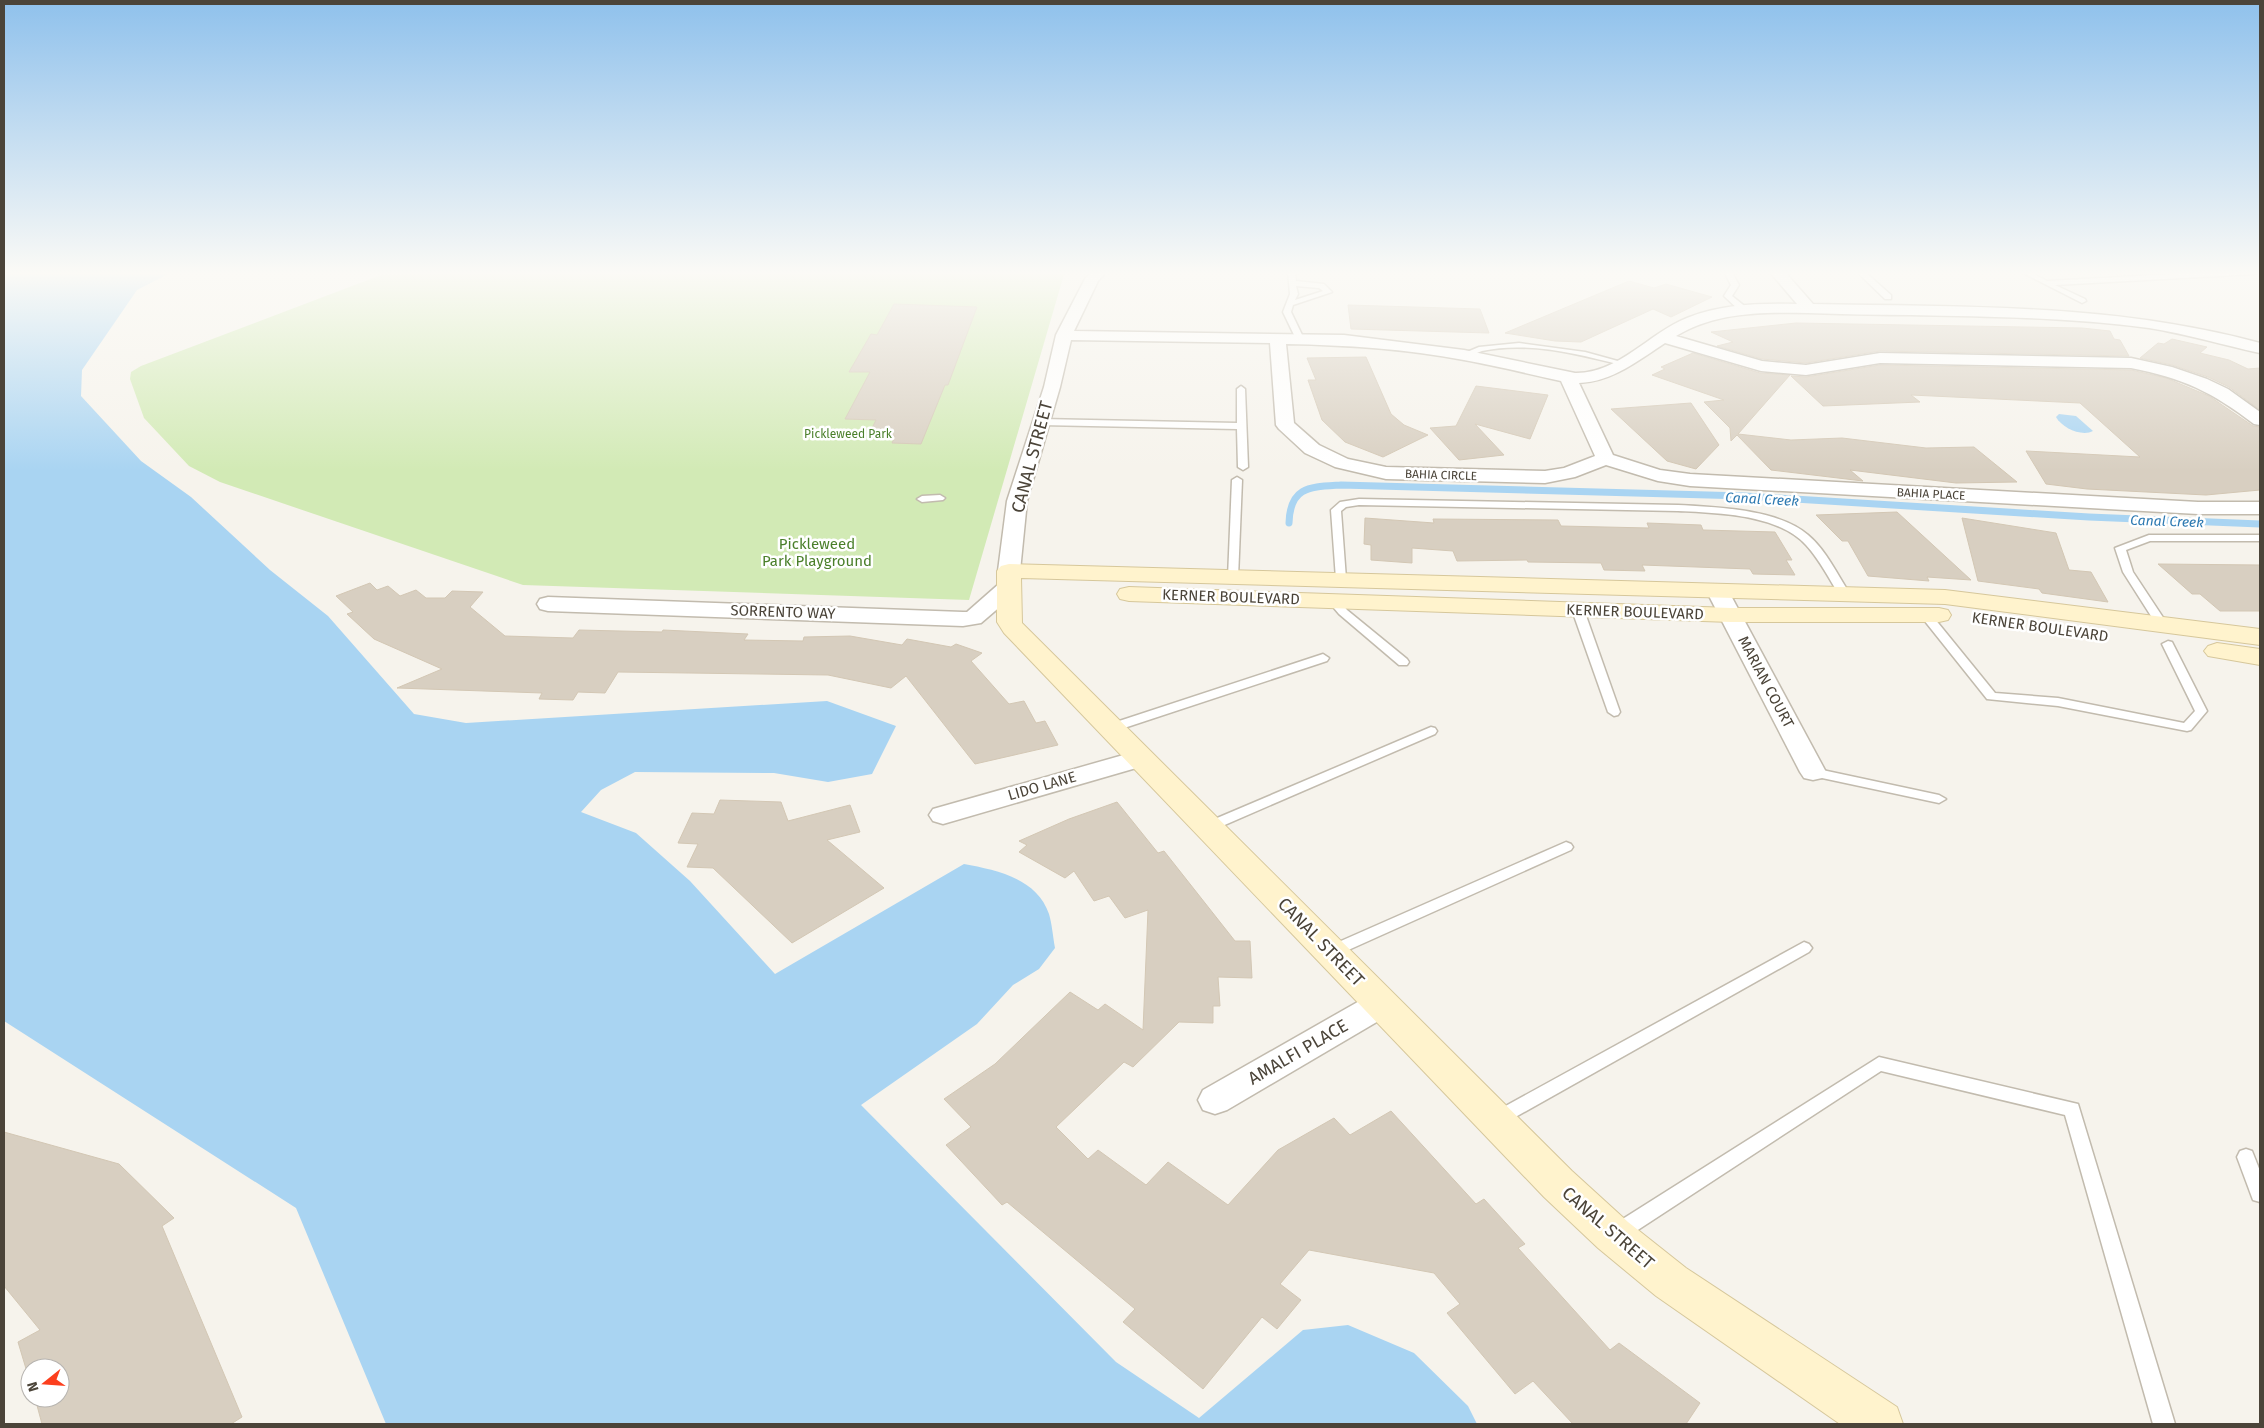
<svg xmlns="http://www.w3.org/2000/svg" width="2264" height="1428" font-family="'Fira Sans',sans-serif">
  <rect width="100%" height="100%" fill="#f6f3ec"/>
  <!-- green -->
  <polygon fill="#d2eab5" points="571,271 1065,271 969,600 523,585 220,482 189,466 144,418 130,379 131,372 141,366 381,275"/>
  <!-- water -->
  <g fill="#a9d4f2">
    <path d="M15 271H174L137 290 82 370 81 396 141 461 191 497 270 570 328 616 414 714 466 723 827 701 896 726 872 774 828 782 774 773 635 772 601 790 581 812 636 833 690 881 775 974 964 864C996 870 1037 878 1049 914 1052 924 1053 937 1055 948L1039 969 1013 985 977 1024 861 1105 1116 1362 1199 1418 1303 1330 1348 1325 1414 1353 1468 1406 1477 1424H386L296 1208 4 1021V276Z"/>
    <path d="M2059 414 2076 416 2093 431C2082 437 2062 428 2056 417Z"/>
  </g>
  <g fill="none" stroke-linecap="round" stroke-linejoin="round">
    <!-- stream -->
    <path stroke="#a9d4f2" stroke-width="7" d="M1289 523C1290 486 1310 487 1341 485L1745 496 2089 517 2260 524"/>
  </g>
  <!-- building -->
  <g fill="#d8cfc1" stroke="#d3c7b4">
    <polygon points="1629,281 1654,288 1666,284 1712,297 1671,317 1653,309 1581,342 1555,341 1505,333"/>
    <polygon points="894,304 977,307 948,385 945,385 921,444 892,443 895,436 869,434 876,420 845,419 870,372 849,372 871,334 877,335"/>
    <polygon points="1348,305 1480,309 1489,333 1351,329"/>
    <polygon points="1796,323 2082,328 2110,331 2114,339 2120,340 2129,356 1880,351 1806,363 1762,359 1717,346 1733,342 1711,332"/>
    <polygon points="2172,339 2207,347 2200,353 2229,360 2248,369 2260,368 2260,410 2229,387 2208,377 2172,365 2140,358 2158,343 2164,344"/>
    <polygon points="1693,353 1760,373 1790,375 1738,434 1791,440 1842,438 1926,448 1974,447 2017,482 1956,483 1850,470 1863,481 1771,470 1737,435 1731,441 1730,428 1704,402 1724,400 1652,375 1665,369 1661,367"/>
    <polygon points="1366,357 1391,414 1404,425 1428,435 1383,457 1345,442 1322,420 1308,380 1316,380 1307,358"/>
    <polygon points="1880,365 2131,370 2166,378 2209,396 2253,426 2260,427 2260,490 2206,495 2087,489 2046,484 2026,451 2140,457 2080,403 1911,395 1920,402 1823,406 1791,376 1806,377"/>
    <polygon points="1476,386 1548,395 1530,439 1475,424 1504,455 1459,460 1430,428 1456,426"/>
    <polygon points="1691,403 1719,445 1696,469 1667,461 1611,409"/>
    <polygon points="1897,512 1971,580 1927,577 1929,581 1868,576 1848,541 1842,541 1816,515"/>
    <polygon points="1365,518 1434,523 1433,519 1558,520 1561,526 1649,528 1647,523 1701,525 1703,530 1775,532 1792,560 1786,560 1795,575 1753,574 1750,569 1642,565 1645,571 1604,570 1601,563 1528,562 1527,560 1457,561 1453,551 1412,548 1412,563 1371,560 1371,545 1364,544"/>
    <polygon points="1962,518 2056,533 2069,570 2091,572 2108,602 2042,593 2039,589 1978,581"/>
    <polygon points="2158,564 2260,565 2260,611 2220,611 2200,594 2192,594"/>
    <polygon points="370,583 377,590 388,586 400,596 416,590 426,598 445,598 452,591 483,592 470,607 505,636 573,638 579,630 662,632 663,630 748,634 744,640 803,641 804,637 850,636 902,645 907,639 951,647 956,644 982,653 971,661 1009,704 1024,701 1036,723 1045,721 1058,745 975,764 906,676 891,688 828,675 618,672 605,693 578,692 573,700 539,699 542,693 397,688 442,669 374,639 347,614 353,612 336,596"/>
    <polygon points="720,800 781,802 788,821 850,805 860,832 827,840 884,888 792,943 713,868 687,867 698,844 678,843 692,813 714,814"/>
    <polygon points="1117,802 1158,853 1164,851 1235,941 1250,941 1252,978 1218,977 1220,1006 1213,1006 1213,1023 1179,1022 1133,1067 1124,1062 1056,1127 1088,1159 1098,1150 1146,1185 1168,1162 1228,1205 1278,1150 1334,1118 1350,1135 1391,1111 1476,1204 1484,1199 1525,1244 1518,1248 1610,1350 1619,1343 1700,1403 1686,1424 1573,1424 1533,1381 1515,1394 1447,1313 1460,1304 1434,1273 1309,1250 1280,1284 1301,1300 1277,1329 1262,1317 1203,1389 1123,1322 1135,1309 1007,1202 1002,1205 946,1145 971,1127 944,1099 995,1064 1070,992 1098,1010 1105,1004 1143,1030 1148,910 1125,918 1109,896 1094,901 1074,871 1065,878 1019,852 1027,845 1019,841 1069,819"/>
    <polygon points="4,1132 119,1164 174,1218 162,1226 242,1417 231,1424 42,1424 35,1398 60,1398 60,1368 30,1368 30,1382 18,1342 40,1330 4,1286"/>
  </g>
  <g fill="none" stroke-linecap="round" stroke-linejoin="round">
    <defs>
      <g id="lane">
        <path d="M1288 271H1295L1296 281 1324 284 1332 292 1293 305 1291 312 1304 339 1300 341 1296 339 1283 312 1290 294ZM1296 286 1319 288 1323 291 1295 300 1298 294Z"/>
        <polygon points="1724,271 1731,271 1739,285 1732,296 1747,308 1747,312 1741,312 1724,296 1731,285"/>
        <polygon points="1856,271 1864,271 1891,295 1891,299 1885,299"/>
        <polygon points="2019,271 2028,271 2047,281 2228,271 2259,272 2255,274 2055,285 2085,299 2086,301 2082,303"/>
        <path d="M1519 343 1585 352 1625 363 1621 365C1578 354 1527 341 1482 351 1476 353 1470 356 1464 357L1460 355 1479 347Z"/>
        <polygon points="1241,386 1245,389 1248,467 1243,470 1238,467 1237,429 1041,425 1037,422 1041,419 1237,423 1237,389"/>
        <polygon points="1237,477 1242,480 1238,578 1233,581 1228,578 1232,480"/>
        <polygon points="940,495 945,498 943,500 922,502 917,499 922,496"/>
        <path d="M1359 499 1678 505C1716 507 1778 509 1808 535 1826 550 1837 574 1850 594L1848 596H1840C1829 579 1820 560 1806 545 1778 514 1717 513 1678 511L1359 505 1346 507 1341 511 1346 579 1341 582 1336 579 1331 510 1340 502Z"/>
        <polygon points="2149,535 2260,535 2260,541 2150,541 2126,550 2133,572 2168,625 2162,628 2158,627 2123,572 2115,548"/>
        <polygon points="1334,598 1338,599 1347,610 1407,659 1409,662 1407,665 1399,665 1339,614 1328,601"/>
        <polygon points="1578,607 1584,610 1620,712 1618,715 1614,716 1608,712 1572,610"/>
        <polygon points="1926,612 1930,613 1995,693 2058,698 2184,723 2195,711 2162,644 2168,641 2172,642 2207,711 2191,730 2187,731 2058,706 1987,699 1920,615"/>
        <polygon points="1323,654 1329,658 1327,661 1115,731 1111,732 1105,728 1107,725"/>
        <polygon points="1431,727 1435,728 1437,731 1435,734 1213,830 1203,830 1201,827 1203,824"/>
        <polygon points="1813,768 1939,795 1946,799 1939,803 1808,775 1806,772"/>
        <polygon points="1566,842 1571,844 1573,847 1571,850 1335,956 1330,958 1325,956 1322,952 1325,948"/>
        <polygon points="1804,942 1809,944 1812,948 1809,952 1503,1124 1497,1126 1491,1124 1488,1119 1491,1114"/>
        <polygon points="1879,1057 2078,1104 2175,1424 2153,1424 2065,1115 1881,1071 1624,1239 1617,1242 1610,1239 1608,1233 1610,1227"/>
        <polygon points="2246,1149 2252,1151 2260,1171 2260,1202 2253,1200 2237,1157 2240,1151"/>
      </g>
      <g id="street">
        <path d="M1092 271H1107L1098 281 1074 331 1344 335 1464 350 1575 373C1618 374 1649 333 1687 318 1720 304 1761 303 1797 304L1769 271H1784L1813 304C1963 307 2114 303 2260 343V353C2223 345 2187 334 2149 328 2070 317 1990 317 1911 315 1876 315 1842 314 1808 313 1762 312 1716 312 1676 336L1762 361 1806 365 1880 353 2131 358 2172 367 2207 379 2228 389 2260 412V425L2254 424C2212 392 2183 378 2131 368L1880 363 1806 375 1761 371 1665 343C1639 360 1612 382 1579 383L1613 455 1660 470 1690 474 2198 502H2260V514H2198L1690 486 1658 481 1606 465 1575 477 1545 483 1386 479 1335 467 1305 453 1279 429 1276 425 1270 343 1071 340 1060 387 1027 501 1020 571 1017 576 1009 577 1001 576 998 571 1007 501 1044 387 1056 335 1085 279ZM1286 344C1346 345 1406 349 1464 360 1497 366 1529 374 1561 381L1595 456 1564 468 1545 471 1386 467 1348 459 1319 445 1294 423Z"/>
        <polygon points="1008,581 1016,583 1019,588 1016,593 981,623 963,626 548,611 540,609 537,604 540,599 548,597 963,612 967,612 1000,583"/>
        <polygon points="1718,585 1726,587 1729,592 1826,772 1822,778 1813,780 1804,778 1800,772 1707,592 1710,587"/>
        <polygon points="1141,750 1150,752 1154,758 1150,764 943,824 933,821 929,815 933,809"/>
        <polygon points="1381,992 1392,995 1397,1004 1392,1013 1227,1110 1215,1114 1203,1110 1198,1100 1203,1090 1370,995"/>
      </g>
      <g id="secondary">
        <polygon points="1009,564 1945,590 2260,629 2260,645 1945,604 1021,578 1022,623 1572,1171 1628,1222 1686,1268 1897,1407 1903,1424 1840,1424 1656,1296 1598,1248 1544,1197 1004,633 997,622 997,571 1001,566"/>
        <polygon points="1129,587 1731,608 1939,608 1948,610 1951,615 1948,620 1939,622 1731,622 1129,601 1120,599 1117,594 1120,589"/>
        <polygon points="2217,643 2260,649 2260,665 2208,656 2204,651 2208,646"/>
      </g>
    </defs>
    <!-- lane casing -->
    <use href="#lane" stroke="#c2bbae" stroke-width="3"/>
    <!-- street casing -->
    <use href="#street" stroke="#c2bbae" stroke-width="3"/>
    <!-- secondary casing -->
    <use href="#secondary" stroke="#d6c79b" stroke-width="2"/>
    <!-- lane -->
    <use href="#lane" fill="#fff" fill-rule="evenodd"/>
    <!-- street -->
    <use href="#street" fill="#fff" fill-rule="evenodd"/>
    <!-- secondary -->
    <use href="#secondary" fill="#fff3cd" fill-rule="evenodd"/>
  </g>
  <!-- sky -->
  <linearGradient id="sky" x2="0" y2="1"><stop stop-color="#8fc1ec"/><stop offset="0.58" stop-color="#fbfaf6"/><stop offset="1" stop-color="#fbfaf6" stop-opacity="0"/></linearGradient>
  <rect width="2264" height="471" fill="url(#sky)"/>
  <g text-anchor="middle" stroke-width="5" stroke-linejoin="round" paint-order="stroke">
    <!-- far-park labels -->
    <g font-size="12" fill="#4a7f2a" stroke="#fff">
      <text x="848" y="438">Pickleweed Park</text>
    </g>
    <!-- far-street labels -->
    <g font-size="12" fill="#4b4439" stroke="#fff">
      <text transform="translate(1441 475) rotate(2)" y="4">BAHIA CIRCLE</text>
      <text transform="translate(1931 494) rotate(3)" y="4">BAHIA PLACE</text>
    </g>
    <!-- far-water labels -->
    <g font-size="14" font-style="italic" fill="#2e7ab2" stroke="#fff">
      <text transform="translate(1762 499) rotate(3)" y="5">Canal Creek</text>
      <text transform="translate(2167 521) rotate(2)" y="5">Canal Creek</text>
    </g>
    <!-- park labels -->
    <g font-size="15" fill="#4a7f2a" stroke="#fff">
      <text x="817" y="549">Pickleweed<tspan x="817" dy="17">Park Playground</tspan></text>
    </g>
    <!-- street labels -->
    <g font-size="15" fill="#4b4439" stroke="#fff">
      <text transform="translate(1231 597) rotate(2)" y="5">KERNER BOULEVARD</text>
      <text transform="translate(783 612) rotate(2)" y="5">SORRENTO WAY</text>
      <text transform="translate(1635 612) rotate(2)" y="5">KERNER BOULEVARD</text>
      <text transform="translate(2040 627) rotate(8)" y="5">KERNER BOULEVARD</text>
      <text transform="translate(1766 682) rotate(62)" y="5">MARIAN COURT</text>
      <text transform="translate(1042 786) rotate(-16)" y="5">LIDO LANE</text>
    </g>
    <!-- near-street labels -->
    <g font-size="18" fill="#4b4439" stroke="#fff">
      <text transform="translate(1032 457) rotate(-75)" y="6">CANAL STREET</text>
      <text transform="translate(1321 942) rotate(46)" y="6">CANAL STREET</text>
      <text transform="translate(1298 1052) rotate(-30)" y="6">AMALFI PLACE</text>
      <text transform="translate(1608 1228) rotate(41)" y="6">CANAL STREET</text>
    </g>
  </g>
  <!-- border -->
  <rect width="2264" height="1428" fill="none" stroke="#4b4439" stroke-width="10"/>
  <!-- north arrow -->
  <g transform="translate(45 1383) rotate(253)"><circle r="24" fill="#ffffff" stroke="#b7b4b0"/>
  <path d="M0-4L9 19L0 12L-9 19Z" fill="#fc3f1d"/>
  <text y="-8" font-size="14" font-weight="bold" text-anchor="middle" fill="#4b4439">N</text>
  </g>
</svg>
